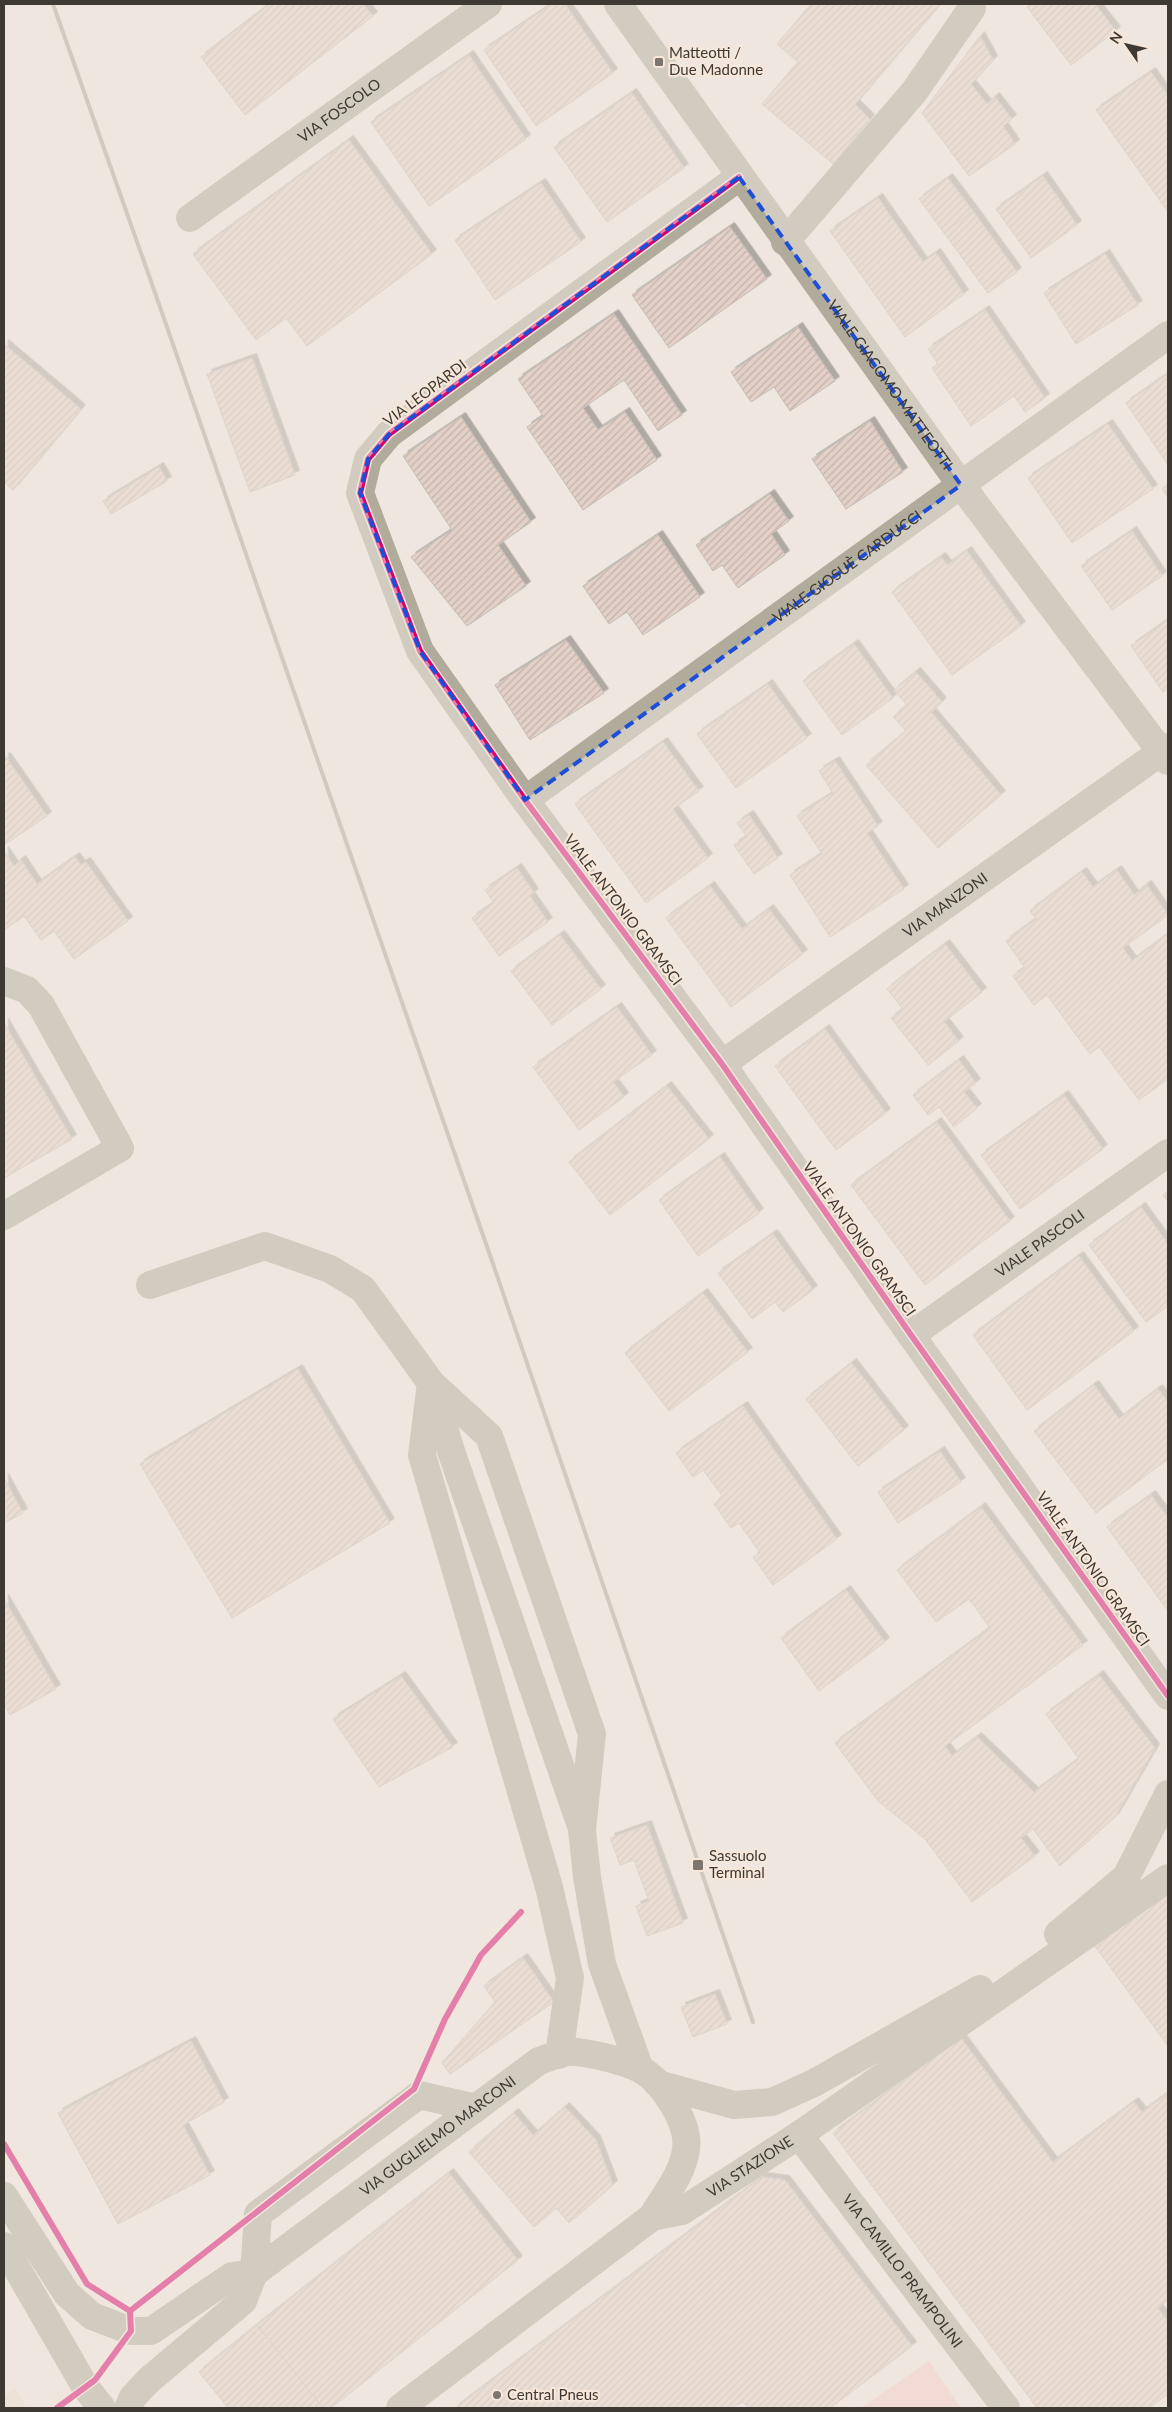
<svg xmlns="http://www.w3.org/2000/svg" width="1172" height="2412" font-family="Lato,sans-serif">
  <defs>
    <pattern id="building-hatch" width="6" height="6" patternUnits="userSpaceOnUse" patternTransform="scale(1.25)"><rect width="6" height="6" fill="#e3d0c7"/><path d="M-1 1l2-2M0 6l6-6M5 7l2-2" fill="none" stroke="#c4b3ab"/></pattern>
    <filter id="shadow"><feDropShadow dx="4.5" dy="-4.5" stdDeviation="0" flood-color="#0004"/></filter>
  </defs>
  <rect width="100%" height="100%" fill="#efe7df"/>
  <!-- built -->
  <polygon fill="#eadcce" points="15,2389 27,2408 4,2408 4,2395"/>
  <!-- green -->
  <polygon fill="#f7cacb" points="929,2361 961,2408 861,2408"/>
  <!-- building -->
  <g fill="url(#building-hatch)" stroke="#c4bdb7" filter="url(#shadow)">
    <polygon points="270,4 363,4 373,16 245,115 201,57"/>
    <polygon points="552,4 565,4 613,73 536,126 484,50"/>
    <polygon points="811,4 940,4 855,104 870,119 833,164 762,104 798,62 777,44"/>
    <polygon points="1031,4 1095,4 1116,31 1071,65 1027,7"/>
    <polygon points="980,36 993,60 971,84 987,104 995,97 1012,119 1003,126 1015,144 969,176 922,113"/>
    <polygon points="469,55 526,139 429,206 371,122"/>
    <polygon points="1151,72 1168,96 1168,212 1096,110"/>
    <polygon points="632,93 684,168 607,222 554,147"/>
    <polygon points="349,140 432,254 307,346 286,318 256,340 193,254"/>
    <polygon points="1043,176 1077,225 1031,258 996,209"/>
    <polygon points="948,178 973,211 944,233 919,199"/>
    <polygon points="541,183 581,242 495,300 455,240"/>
    <polygon points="878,198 923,262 936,253 964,294 905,337 830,231"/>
    <polygon points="973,211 1017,272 988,293 944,233"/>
    <polygon points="730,227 767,279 669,348 632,295"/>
    <polygon points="1105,254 1138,305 1076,344 1044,293"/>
    <polygon points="985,310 1045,398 1025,412 1014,396 971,426 932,368 938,364 928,349"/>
    <polygon points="614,314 682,415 658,431 624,380 583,408 598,430 625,412 657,460 583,510 527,427 543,416 518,379"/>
    <polygon points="798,327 835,381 790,411 774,387 751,402 731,372"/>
    <polygon points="4,344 81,409 13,490 4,482"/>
    <polygon points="252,358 295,475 250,492 207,374"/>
    <polygon points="1168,374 1168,465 1126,403"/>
    <polygon points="461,417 531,522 498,545 526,586 467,626 411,557 452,530 403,456"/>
    <polygon points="870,421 903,472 846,509 812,459"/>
    <polygon points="1108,424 1153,489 1072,543 1028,478"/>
    <polygon points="159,467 167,481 111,514 103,501"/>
    <polygon points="1168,484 1168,498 1162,489"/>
    <polygon points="770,494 789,521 771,534 785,555 738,588 722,565 713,571 696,545"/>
    <polygon points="1132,531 1162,576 1112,610 1081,566"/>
    <polygon points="658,535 700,597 643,635 627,612 609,624 583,586"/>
    <polygon points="967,551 1021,626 952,675 892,592 941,557 947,565"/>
    <polygon points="1168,620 1168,689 1163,692 1131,646"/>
    <polygon points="566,640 604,693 530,740 495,685"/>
    <polygon points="854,644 893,698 842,735 803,681"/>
    <polygon points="916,672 942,702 931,712 1001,795 938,848 866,765 906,731 893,717 907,705 894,690"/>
    <polygon points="768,684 807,738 736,788 697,734"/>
    <polygon points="663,742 699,791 673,809 708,858 646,903 575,804"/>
    <polygon points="6,757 47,816 4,845 4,758"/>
    <polygon points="835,761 878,826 867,833 904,889 830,937 790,875 822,854 797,816 833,793 819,771"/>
    <polygon points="749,815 778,858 754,874 734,845 747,837 737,823"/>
    <polygon points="4,851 14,866 21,860 37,884 75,857 81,865 86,862 128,921 74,959 54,931 41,940 24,916 4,930"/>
    <polygon points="517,868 534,893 530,896 548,922 499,956 472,918 494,903 485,890"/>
    <polygon points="1117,870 1134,895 1147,885 1168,915 1123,948 1132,961 1168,934 1168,1079 1139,1100 1099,1047 1090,1054 1047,995 1034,1005 1013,976 1025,968 1006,941 1036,919 1030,911 1082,872 1093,887"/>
    <polygon points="710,886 742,929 769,909 803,954 731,1007 666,918"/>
    <polygon points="560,935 601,989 552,1025 511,971"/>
    <polygon points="945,944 982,992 944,1022 959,1041 928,1065 891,1018 903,1009 887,989"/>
    <polygon points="617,1007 652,1055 613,1082 624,1097 579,1130 533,1067"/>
    <polygon points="4,1023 72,1139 4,1178"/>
    <polygon points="825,1029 886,1113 836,1150 775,1066"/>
    <polygon points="959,1060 976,1083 964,1092 977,1108 954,1127 939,1107 928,1115 913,1095"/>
    <polygon points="667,1086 709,1139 610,1215 569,1162"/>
    <polygon points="1064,1095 1103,1149 1020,1209 981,1155"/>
    <polygon points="937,1122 1010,1221 925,1285 851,1185"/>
    <polygon points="720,1157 759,1213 698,1256 659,1200"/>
    <polygon points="1168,1191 1168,1202 1163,1195"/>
    <polygon points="1141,1207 1168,1244 1168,1306 1146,1322 1089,1245"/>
    <polygon points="773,1234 813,1290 783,1312 775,1302 752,1319 718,1273"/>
    <polygon points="1079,1256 1134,1331 1027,1410 973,1335"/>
    <polygon points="703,1293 748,1352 669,1411 625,1353"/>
    <polygon points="852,1363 904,1430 858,1466 806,1399"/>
    <polygon points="298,1369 390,1523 232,1618 140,1464"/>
    <polygon points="1094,1385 1119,1419 1158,1389 1168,1402 1168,1459 1096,1513 1034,1431"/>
    <polygon points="743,1406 837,1539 773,1585 753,1557 760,1553 739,1523 731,1528 714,1504 723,1497 703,1470 693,1477 676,1453"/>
    <polygon points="940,1451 961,1482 898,1523 878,1492"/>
    <polygon points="4,1478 23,1513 4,1523"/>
    <polygon points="1151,1495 1168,1518 1168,1611 1107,1527"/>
    <polygon points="981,1507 1083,1645 945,1746 952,1756 977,1737 1034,1792 1079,1759 1046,1714 1099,1675 1155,1748 1115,1817 1060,1866 1033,1829 1021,1838 1035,1856 972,1902 925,1839 878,1801 835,1743 990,1628 969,1599 936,1622 897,1570"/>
    <polygon points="846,1590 885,1642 819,1691 781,1638"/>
    <polygon points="4,1599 56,1689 10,1715 4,1704"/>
    <polygon points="401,1676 453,1747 379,1787 333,1719"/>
    <polygon points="647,1825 683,1923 647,1936 636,1906 649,1901 634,1860 620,1865 610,1838"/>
    <polygon points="1168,1890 1168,2046 1094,1945"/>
    <polygon points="523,1958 554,2002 450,2074 442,2063 495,2002 484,1986"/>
    <polygon points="715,1994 727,2024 693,2037 681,2007"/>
    <polygon points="961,2038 1053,2162 1134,2102 1142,2112 1168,2093 1168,2300 1158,2308 1168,2322 1168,2394 1149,2408 1037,2408 833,2133"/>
    <polygon points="191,2041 224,2102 183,2125 210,2175 118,2224 58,2113"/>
    <polygon points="565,2107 596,2140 613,2185 569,2223 556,2208 534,2227 469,2152 514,2113 533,2135"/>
    <polygon points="449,2173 518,2260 331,2408 323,2408 257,2325"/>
    <polygon points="762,2177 785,2180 912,2346 830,2408 749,2408 743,2402 731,2408 455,2408"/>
    <polygon points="257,2325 323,2408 228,2408 199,2372"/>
  </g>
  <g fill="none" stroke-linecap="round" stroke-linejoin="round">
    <!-- minor -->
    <g stroke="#b0ab9b" stroke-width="28">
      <path id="s1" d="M618 4 961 485 1168 761"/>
      <polyline points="739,177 389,434 368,459 360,493 420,651 525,800 722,1064 911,1335 1168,1696"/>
      <path id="s2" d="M190 218 488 4"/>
      <polyline points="785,242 914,92 972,8 972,4"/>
      <path id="s3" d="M525 800 1168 335"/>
      <polyline points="4,981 27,990 41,1005 120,1148 4,1216"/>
      <path id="s4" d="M722 1064 1168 747"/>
      <polyline points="150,1285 265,1246 330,1269 363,1289 431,1383 489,1436 592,1734 582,1830 587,1877 602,1964 640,2069"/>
      <path id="s5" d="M911 1335 1168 1153"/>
      <polyline points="431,1383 422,1455 549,1887 570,1978 559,2055"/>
      <polyline points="434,1393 450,1448 580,1823"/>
      <polyline points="1058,1934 1126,1877 1168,1794"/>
      <polyline points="658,2084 734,2105 772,2102 814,2083 980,1989"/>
      <path id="s6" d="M799 2135 1006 2408"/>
      <path id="s7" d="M4 2196 67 2294 92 2316 131 2331H151L232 2276 254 2273 539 2061C548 2058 559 2053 569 2052 586 2051 624 2061 640 2069 662 2081 690 2123 686 2149 683 2174 664 2196 652 2217"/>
      <polyline points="4,2246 86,2388 102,2408"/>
      <polyline points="128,2408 133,2397 149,2380 243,2301 254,2273 258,2214 419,2095 476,2108"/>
      <path id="s8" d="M400 2408 652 2217 682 2211 799 2135 1168 1878"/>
    </g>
    <!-- rail -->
    <polyline stroke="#aca69c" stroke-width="4" points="53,4 153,287 492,1261 753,2022"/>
    <defs>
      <g id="cycleway">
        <polyline points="739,177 389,434 368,459 360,493 420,651 525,800 722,1064 911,1335 1168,1696"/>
        <polyline points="4,2144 87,2284 130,2311"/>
        <polyline points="130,2311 414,2089 445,2019 481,1955 521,1912"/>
        <polyline points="57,2408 95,2380 131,2331 130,2311"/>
      </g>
    </defs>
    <!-- cycleway casing -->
    <use href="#cycleway" stroke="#f6e7d8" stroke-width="9"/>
    <!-- cycleway -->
    <use href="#cycleway" stroke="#d6006c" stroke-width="6"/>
  </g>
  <!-- marked area -->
  <path d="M0 0H1172V2412H0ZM739 177 961 485 525 800 420 651 360 493 368 459 389 434Z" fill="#efe7df" fill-opacity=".55" fill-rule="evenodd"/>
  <path fill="none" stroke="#1d4ed8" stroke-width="4" stroke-dasharray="10 6" stroke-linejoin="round" d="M739 177 961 485 525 800 420 651 360 493 368 459 389 434Z"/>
  <!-- markers -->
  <g fill="#7c766f" stroke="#f6e7d8" stroke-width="2">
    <rect x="654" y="57" width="10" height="10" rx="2.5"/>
    <rect x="692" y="1859" width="12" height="12" rx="2.5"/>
    <circle cx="497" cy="2395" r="5"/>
  </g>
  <g text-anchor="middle" stroke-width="4.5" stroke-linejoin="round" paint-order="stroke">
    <!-- poi labels -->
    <g font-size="15" fill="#3e3933" stroke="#f6e7d8" text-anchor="start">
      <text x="669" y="58">Matteotti /<tspan x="669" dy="17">Due Madonne</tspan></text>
      <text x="709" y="1861">Sassuolo<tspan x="709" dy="17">Terminal</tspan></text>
      <text x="507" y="2400">Central Pneus</text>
    </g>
    <!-- street labels -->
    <g font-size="15" fill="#3e3933" stroke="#f6e7d8">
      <text dy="5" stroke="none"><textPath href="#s2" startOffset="184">VIA FOSCOLO</textPath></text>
      <text dy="5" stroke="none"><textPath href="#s1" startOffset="468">VIALE GIACOMO MATTEOTTI</textPath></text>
      <text transform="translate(425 393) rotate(-37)" y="5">VIA LEOPARDI</text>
      <text dy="5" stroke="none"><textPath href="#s3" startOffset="398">VIALE GIOSUÈ CARDUCCI</textPath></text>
      <text dy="5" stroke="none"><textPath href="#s4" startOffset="274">VIA MANZONI</textPath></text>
      <text transform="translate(623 910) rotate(53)" y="5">VIALE ANTONIO GRAMSCI</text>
      <text transform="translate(859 1239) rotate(55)" y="5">VIALE ANTONIO GRAMSCI</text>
      <text dy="5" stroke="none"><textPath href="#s5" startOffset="158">VIALE PASCOLI</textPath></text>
      <text transform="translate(1093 1569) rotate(55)" y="5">VIALE ANTONIO GRAMSCI</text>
      <text dy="5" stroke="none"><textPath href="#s7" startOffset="561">VIA GUGLIELMO MARCONI</textPath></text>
      <text dy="5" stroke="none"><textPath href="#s8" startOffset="428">VIA STAZIONE</textPath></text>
      <text dy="5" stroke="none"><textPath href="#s6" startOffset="171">VIA CAMILLO PRAMPOLINI</textPath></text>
    </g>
  </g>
  <!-- border -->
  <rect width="1172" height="2412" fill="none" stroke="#3e3933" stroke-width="10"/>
  <!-- north arrow -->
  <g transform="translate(1127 45) rotate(304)" stroke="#f6e7d8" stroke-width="4" paint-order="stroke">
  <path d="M0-4L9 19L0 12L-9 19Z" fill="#3e3933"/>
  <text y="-8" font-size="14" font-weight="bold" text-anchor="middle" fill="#3e3933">N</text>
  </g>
</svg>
